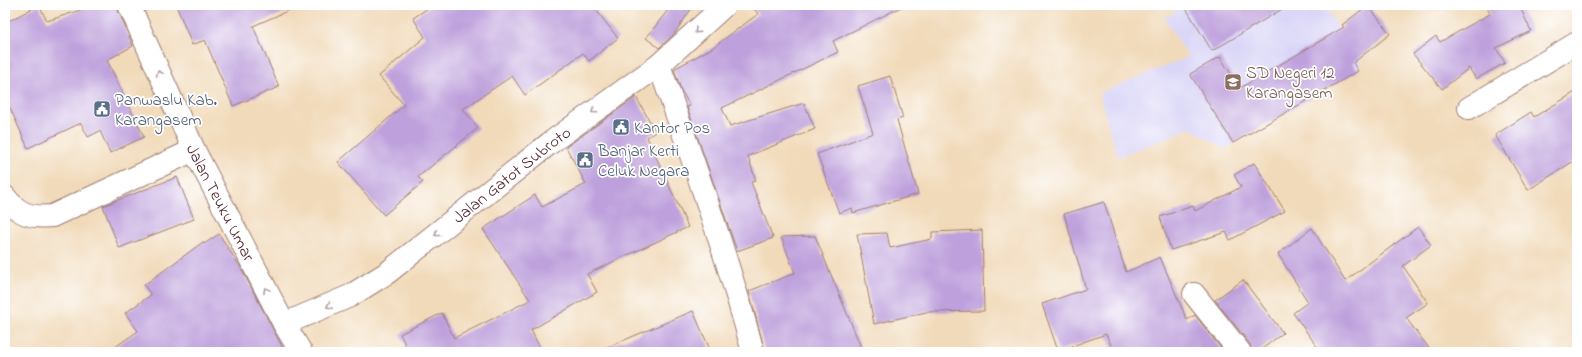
<svg xmlns="http://www.w3.org/2000/svg" width="1582" height="357" font-family="'Indie Flower',sans-serif">
  <rect width="100%" height="100%" fill="#fff"/>
  <filter id="ink" filterUnits="userSpaceOnUse"><feTurbulence type="fractalNoise" baseFrequency=".025" numOctaves="2"/><feDisplacementMap in="SourceGraphic" scale="8" xChannelSelector="R" yChannelSelector="G"/><feConvolveMatrix kernelMatrix="1 2 1 2 8 2 1 2 1" color-interpolation-filters="sRGB"/></filter>
  <filter id="wash" filterUnits="userSpaceOnUse"><feTurbulence type="fractalNoise" baseFrequency=".012" numOctaves="4" result="noise"/><feDisplacementMap in="SourceGraphic" scale="16" xChannelSelector="R" yChannelSelector="G"/><feGaussianBlur stdDeviation="0.9" result="paint"/><feColorMatrix in="noise" values="0 0 0 0 0 0 0 0 0 0 0 0 0 0 0 0 0 1.4 0 .05"/><feComposite in="paint" operator="in"/></filter>
  <g filter="url(#wash)">
    <rect width="100%" height="100%" fill="#f1daba"/>
    <!-- built -->
    <polygon fill="#dad6f7" points="1171,5 1325,5 1337,27 1361,60 1358,71 1233,143 1225,149 1190,128 1118,157 1099,93 1188,57 1164,17 1176,12"/>
    <g id="blocks">
      <!-- building -->
      <g fill="#bea0dc">
        <polygon points="39,5 47,21 96,5 117,5 118,10 133,46 107,60 144,137 110,153 100,131 88,137 81,123 28,148 5,97 5,23"/>
        <polygon points="176,5 301,5 253,26 279,87 233,106 205,40 192,45"/>
        <polygon points="433,5 592,5 618,38 589,61 583,53 525,95 512,76 463,109 478,128 418,177 423,182 384,215 338,162 404,105 379,76 425,37 413,18"/>
        <polygon points="672,5 694,5 674,34 659,48 646,38"/>
        <polygon points="751,5 905,5 833,41 838,52 722,108 730,126 804,103 815,129 748,156 756,181 751,182 773,238 737,251 687,107 690,106 681,90 674,69 712,48 758,14"/>
        <polygon points="1184,5 1289,5 1212,51"/>
        <polygon points="1368,5 1390,34 1353,63 1358,71 1233,143 1190,74 1220,57 1240,88 1344,27 1342,25"/>
        <polygon points="1486,5 1519,5 1531,31 1496,48 1505,63 1476,79 1469,68 1442,89 1413,54 1436,36 1440,42 1490,14"/>
        <polygon points="890,76 903,118 897,120 918,194 853,213 852,208 839,213 817,154 873,133 858,86"/>
        <polygon points="1577,91 1577,159 1528,190 1495,135 1531,112 1534,117"/>
        <polygon points="636,97 656,132 647,137 688,227 587,274 597,292 531,330 542,352 409,352 400,334 442,313 454,338 530,300 483,229 535,195 542,207 586,184 566,147"/>
        <polygon points="1254,163 1285,211 1230,240 1226,232 1171,250 1160,217 1193,206 1195,211 1241,187 1234,175"/>
        <polygon points="177,177 194,219 119,248 103,206"/>
        <polygon points="1104,202 1126,272 1160,257 1187,320 1195,315 1224,352 1114,352 1106,334 1058,351 1042,304 1086,289 1064,214"/>
        <polygon points="1418,227 1431,245 1403,266 1428,303 1406,318 1432,352 1321,352 1293,313 1308,302 1278,254 1312,228 1345,281"/>
        <polygon points="982,230 984,311 926,312 874,324 857,234 887,233 890,248 932,239 932,232"/>
        <polygon points="219,234 241,268 285,352 108,352 138,331 125,313 151,295 144,285 203,242 204,244"/>
        <polygon points="815,236 863,352 765,352 749,291 795,273 781,237"/>
        <polygon points="1243,280 1283,333 1258,352 1252,352 1250,344 1215,300"/>
        <polygon points="693,311 711,352 596,352"/>
      </g>
    </g>
  </g>
  <g filter="url(#ink)">
    <use href="#blocks" fill-opacity="0" stroke="#9e7c72" stroke-width="1"/>
    <g fill="none" stroke-linecap="round" stroke-linejoin="round">
      <defs>
        <g id="minor">
          <path id="s1" d="M129 5 194 150 284 324 301 352"/>
          <path d="M659 65C693 160 727 255 753 352"/>
          <polyline points="1469,108 1577,43"/>
          <path d="M5 197C18 214 31 218 52 216L194 150"/>
          <polyline points="1194,294 1240,352"/>
          <path id="s2" d="M284 324 350 296 387 273 550 143 659 65 725 5"/>
        </g>
      </defs>
      <!-- minor casing -->
      <use href="#minor" stroke="#9e7c72" stroke-width="24"/>
      <!-- minor -->
      <use href="#minor" stroke="#fff" stroke-width="22"/>
    </g>
    <!-- one-way arrows -->
    <defs><path id="oneway-chevron" d="M-2-3.5L2.5 0L-2 3.5" fill="none" stroke-width="1.6" stroke-linecap="round" stroke-linejoin="round"/></defs>
    <g stroke="#ae9aa0">
      <use href="#oneway-chevron" transform="translate(697 31) rotate(137)"/>
      <use href="#oneway-chevron" transform="translate(159 73) rotate(-114)"/>
      <use href="#oneway-chevron" transform="translate(594 111) rotate(145)"/>
      <use href="#oneway-chevron" transform="translate(437 234) rotate(142)"/>
      <use href="#oneway-chevron" transform="translate(266 290) rotate(-118)"/>
      <use href="#oneway-chevron" transform="translate(329 306) rotate(155)"/>
    </g>
  </g>
  <!-- icons -->
  <defs>
    <symbol id="school-square" viewBox="-11 -11 22 22"><rect x="-9" y="-9" width="18" height="18" rx="4" fill="#8d6e63" stroke="#fff"/><path d="M0-5L7-2L0 1L-7-2ZM-4 1L0 2.5L4 1V4Q0 6-4 4Z" fill="#fff"/></symbol>
    <symbol id="civic-square" viewBox="-11 -11 22 22"><rect x="-9" y="-9" width="18" height="18" rx="4" fill="#5c6f8a" stroke="#fff"/><path d="M-.6-6.5H3V-4.5H.6V-3L4-1V1h2V6H-6V1h2V-1L-.6-3ZM-1.2 2.5V6h2.4V2.5Z" fill="#fff"/></symbol>
  </defs>
  <g fill-rule="evenodd">
    <use href="#school-square" x="1223" y="72" width="20" height="20"/>
    <use href="#civic-square" x="92" y="99" width="20" height="20"/>
    <use href="#civic-square" x="611" y="117" width="20" height="20"/>
    <use href="#civic-square" x="575" y="150" width="20" height="20"/>
  </g>
  <g text-anchor="middle" stroke-width="3.5" stroke-linejoin="round" paint-order="stroke">
    <!-- education labels -->
    <g font-size="17" fill="#785e54" stroke="#fff" text-anchor="start">
      <text x="1246" y="78">SD Negeri 12<tspan x="1246" dy="20">Karangasem</tspan></text>
    </g>
    <!-- service labels -->
    <g font-size="17" fill="#4e5e75" stroke="#fff" text-anchor="start">
      <text x="115" y="105">Panwaslu Kab.<tspan x="115" dy="20">Karangasem</tspan></text>
      <text x="634" y="133">Kantor Pos</text>
      <text x="598" y="156">Banjar Kerti<tspan x="598" dy="20">Celuk Negara</tspan></text>
    </g>
    <!-- street labels -->
    <g font-size="17" fill="#4a1f2b" stroke="#fff">
      <text dy="6" stroke="none"><textPath href="#s2" startOffset="274">Jalan Gatot Subroto</textPath></text>
      <text dy="6" stroke="none"><textPath href="#s1" startOffset="218">Jalan Teuku Umar</textPath></text>
    </g>
  </g>
  <!-- margin -->
  <rect width="1582" height="357" fill="none" stroke="#fff" stroke-width="20"/>
</svg>
